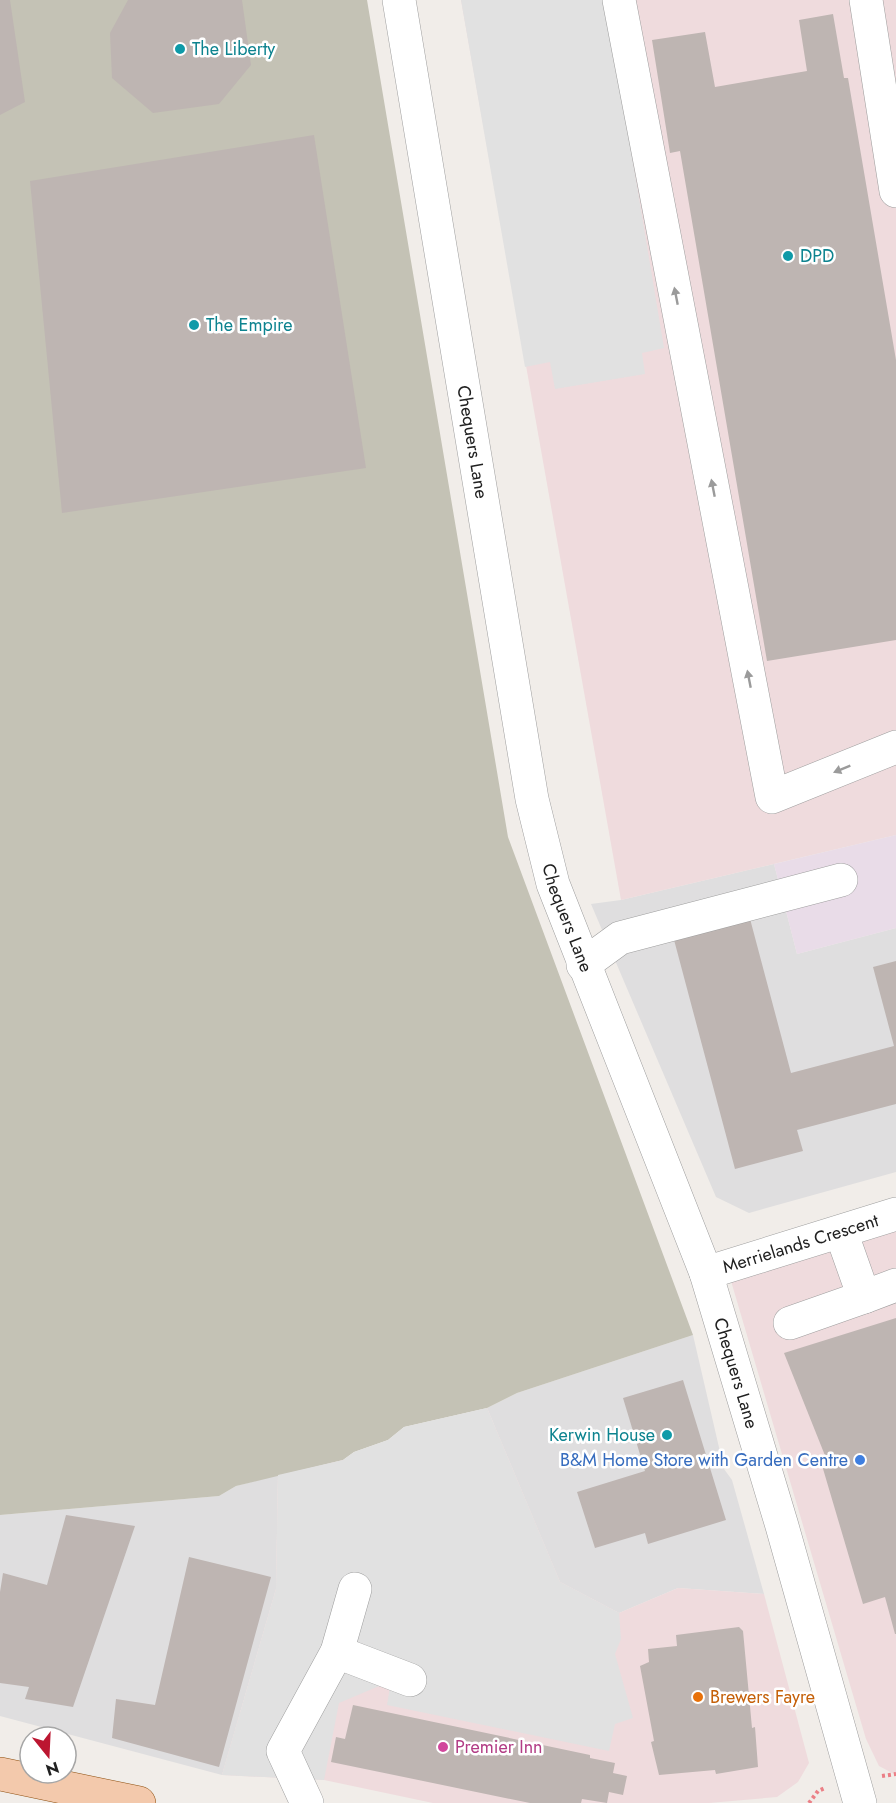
<svg xmlns="http://www.w3.org/2000/svg" width="896" height="1803" font-family="Jost,sans-serif">
  <rect width="100%" height="100%" fill="#f1ede9"/>
  <!-- residential -->
  <g fill="#dfdedf">
    <polygon points="774,864 797,954 896,928 896,1172 749,1213 716,1197 591,904 621,900"/>
    <polygon points="693,1335 724,1469 732,1480 764,1594 678,1588 619,1613 560,1582 487,1408 517,1393"/>
    <polygon points="278,1475 276,1589 222,1775 0,1716 0,1515 219,1496 236,1486"/>
  </g>
  <!-- commercial -->
  <g fill="#efdbdd">
    <polygon points="461,0 896,0 896,835 621,900"/>
    <polygon points="896,1211 896,1775 879,1766 866,1739 726,1264"/>
    <polygon points="487,1408 560,1582 619,1613 678,1588 764,1594 809,1763 798,1782 777,1797 709,1803 433,1803 324,1780 222,1775 276,1589 278,1475 343,1460"/>
  </g>
  <!-- industrial -->
  <polygon fill="#e9dce8" points="896,835 896,928 797,954 774,864"/>
  <!-- construction -->
  <polygon fill="#c4c2b5" points="0,0 367,0 508,837 693,1335 517,1393 487,1408 404,1427 388,1440 354,1452 343,1460 236,1486 219,1496 0,1515"/>
  <!-- parking -->
  <g fill="#e1e1e1">
    <polygon points="461,0 606,0 664,348 642,353 645,374 555,389 550,362 525,367"/>
    <polygon points="487,1408 560,1582 619,1613 621,1639 615,1654 633,1718 615,1724 609,1751 387,1705 391,1681 339,1703 324,1780 222,1775 276,1589 278,1475 343,1460 354,1452 388,1440 404,1427"/>
  </g>
  <!-- building -->
  <g fill="#beb5b2">
    <polygon points="0,0 10,0 25,102 0,115"/>
    <polygon points="128,0 242,0 251,65 219,104 153,113 112,78 110,33"/>
    <polygon points="833,14 844,78 848,78 896,360 896,640 767,661 680,151 670,153 652,40 705,32 715,87 807,71 799,20"/>
    <polygon points="314,135 366,468 62,513 30,181"/>
    <polygon points="749,915 791,1073 894,1046 873,967 896,961 896,1104 797,1130 803,1151 735,1169 673,936"/>
    <polygon points="896,1318 896,1634 895,1634 885,1597 863,1604 821,1462 826,1458 784,1353"/>
    <polygon points="683,1380 726,1520 648,1544 645,1533 595,1548 577,1492 645,1471 623,1398"/>
    <polygon points="66,1515 135,1526 73,1707 25,1699 29,1687 0,1683 0,1592 3,1573 47,1585"/>
    <polygon points="189,1557 271,1577 219,1767 112,1738 116,1699 155,1705"/>
    <polygon points="739,1627 743,1631 752,1728 755,1727 758,1767 716,1774 715,1770 659,1775 651,1742 654,1741 640,1666 649,1662 648,1649 677,1646 676,1635"/>
    <polygon points="353,1705 590,1755 590,1758 615,1763 613,1773 627,1776 623,1795 609,1792 607,1803 582,1799 581,1803 530,1803 331,1762 336,1737 345,1739"/>
  </g>
  <g fill="none" stroke-linecap="round" stroke-linejoin="round">
    <defs>
      <g id="minor">
        <path id="s1" d="M399 0 532 799 553 884 706 1273 782 1526 860 1803"/>
        <polyline points="619,0 772,797 896,747"/>
        <polyline points="866,0 896,191"/>
        <polyline points="583,965 620,938 841,880"/>
        <polyline points="841,1232 864,1297 896,1285"/>
        <path id="s2" d="M706 1273 896 1214"/>
        <polyline points="790,1323 864,1297"/>
        <polyline points="337,1652 410,1680"/>
        <polyline points="307,1803 283,1751 337,1652 355,1589"/>
      </g>
      <polyline id="major" points="0,1774 139,1803"/>
    </defs>
    <!-- minor casing -->
    <use href="#minor" stroke="#9e9e9e" stroke-width="34"/>
    <!-- major casing -->
    <use href="#major" stroke="#8e5011" stroke-width="34"/>
    <!-- path -->
    <g stroke="#eb7f86" stroke-width="4" stroke-dasharray="3 3" stroke-linecap="butt">
      <polyline points="882,1776 896,1774"/>
      <polyline points="809,1803 818,1791 825,1788"/>
    </g>
    <!-- minor -->
    <use href="#minor" stroke="#fff" stroke-width="33"/>
    <!-- major -->
    <use href="#major" stroke="#f3c9ac" stroke-width="33"/>
  </g>
  <!-- one-way arrows -->
  <defs><path id="oneway-solid" d="M-6-.8H1V-3.2L6.5 0L1 3.2V.8H-6Z" transform="scale(1.5)"/></defs>
  <g fill="#9b9b9b">
    <use href="#oneway-solid" transform="translate(676 296) rotate(-101)"/>
    <use href="#oneway-solid" transform="translate(713 488) rotate(-101)"/>
    <use href="#oneway-solid" transform="translate(749 679) rotate(-101)"/>
    <use href="#oneway-solid" transform="translate(842 769) rotate(158)"/>
  </g>
  <!-- markers -->
  <g fill="#0f9aa8" stroke="#fff" stroke-width="2">
    <circle cx="180" cy="49" r="6"/>
    <circle cx="788" cy="256" r="6"/>
    <circle cx="194" cy="325" r="6"/>
    <circle cx="667" cy="1435" r="6"/>
  </g>
  <circle fill="#3f7fe0" stroke="#fff" stroke-width="2" cx="860" cy="1460" r="6"/>
  <circle fill="#e8710a" stroke="#fff" stroke-width="2" cx="698" cy="1697" r="6"/>
  <circle fill="#d1479c" stroke="#fff" stroke-width="2" cx="443" cy="1747" r="6"/>
  <g text-anchor="middle" stroke-width="5" stroke-linejoin="round" paint-order="stroke">
    <!-- culture labels -->
    <g font-size="18" fill="#0d838f" stroke="#fff" text-anchor="start">
      <text x="192" y="55">The Liberty</text>
      <text x="800" y="262">DPD</text>
      <text x="206" y="331">The Empire</text>
      <text x="655" y="1441" text-anchor="end">Kerwin House</text>
    </g>
    <!-- street labels -->
    <g font-size="18" fill="#212121" stroke="#fff">
      <text dy="6" stroke="none"><textPath href="#s1" startOffset="448">Chequers Lane</textPath></text>
      <text dy="6" stroke="none"><textPath href="#s1" startOffset="934">Chequers Lane</textPath></text>
      <text dy="6" stroke="none"><textPath href="#s2" startOffset="99">Merrielands Crescent</textPath></text>
      <text dy="6" stroke="none"><textPath href="#s1" startOffset="1420">Chequers Lane</textPath></text>
    </g>
    <!-- shop labels -->
    <g font-size="18" fill="#366cbe" stroke="#fff" text-anchor="end">
      <text x="848" y="1466">B&amp;M Home Store with Garden Centre</text>
    </g>
    <!-- food labels -->
    <g font-size="18" fill="#c56008" stroke="#fff" text-anchor="start">
      <text x="710" y="1703">Brewers Fayre</text>
    </g>
    <!-- hotel labels -->
    <g font-size="18" fill="#b23c85" stroke="#fff" text-anchor="start">
      <text x="455" y="1753">Premier Inn</text>
    </g>
  </g>
  <!-- north arrow -->
  <g transform="translate(48 1755) rotate(162)"><circle r="28" fill="#ffffff" stroke="#a6a6a6" stroke-width="1.5"/>
  <path d="M0-4.5L10 22L0 15L-10 22Z" fill="#bc1631"/>
  <text y="-9" font-size="16" font-weight="bold" text-anchor="middle" fill="#212121">N</text>
  </g>
</svg>
